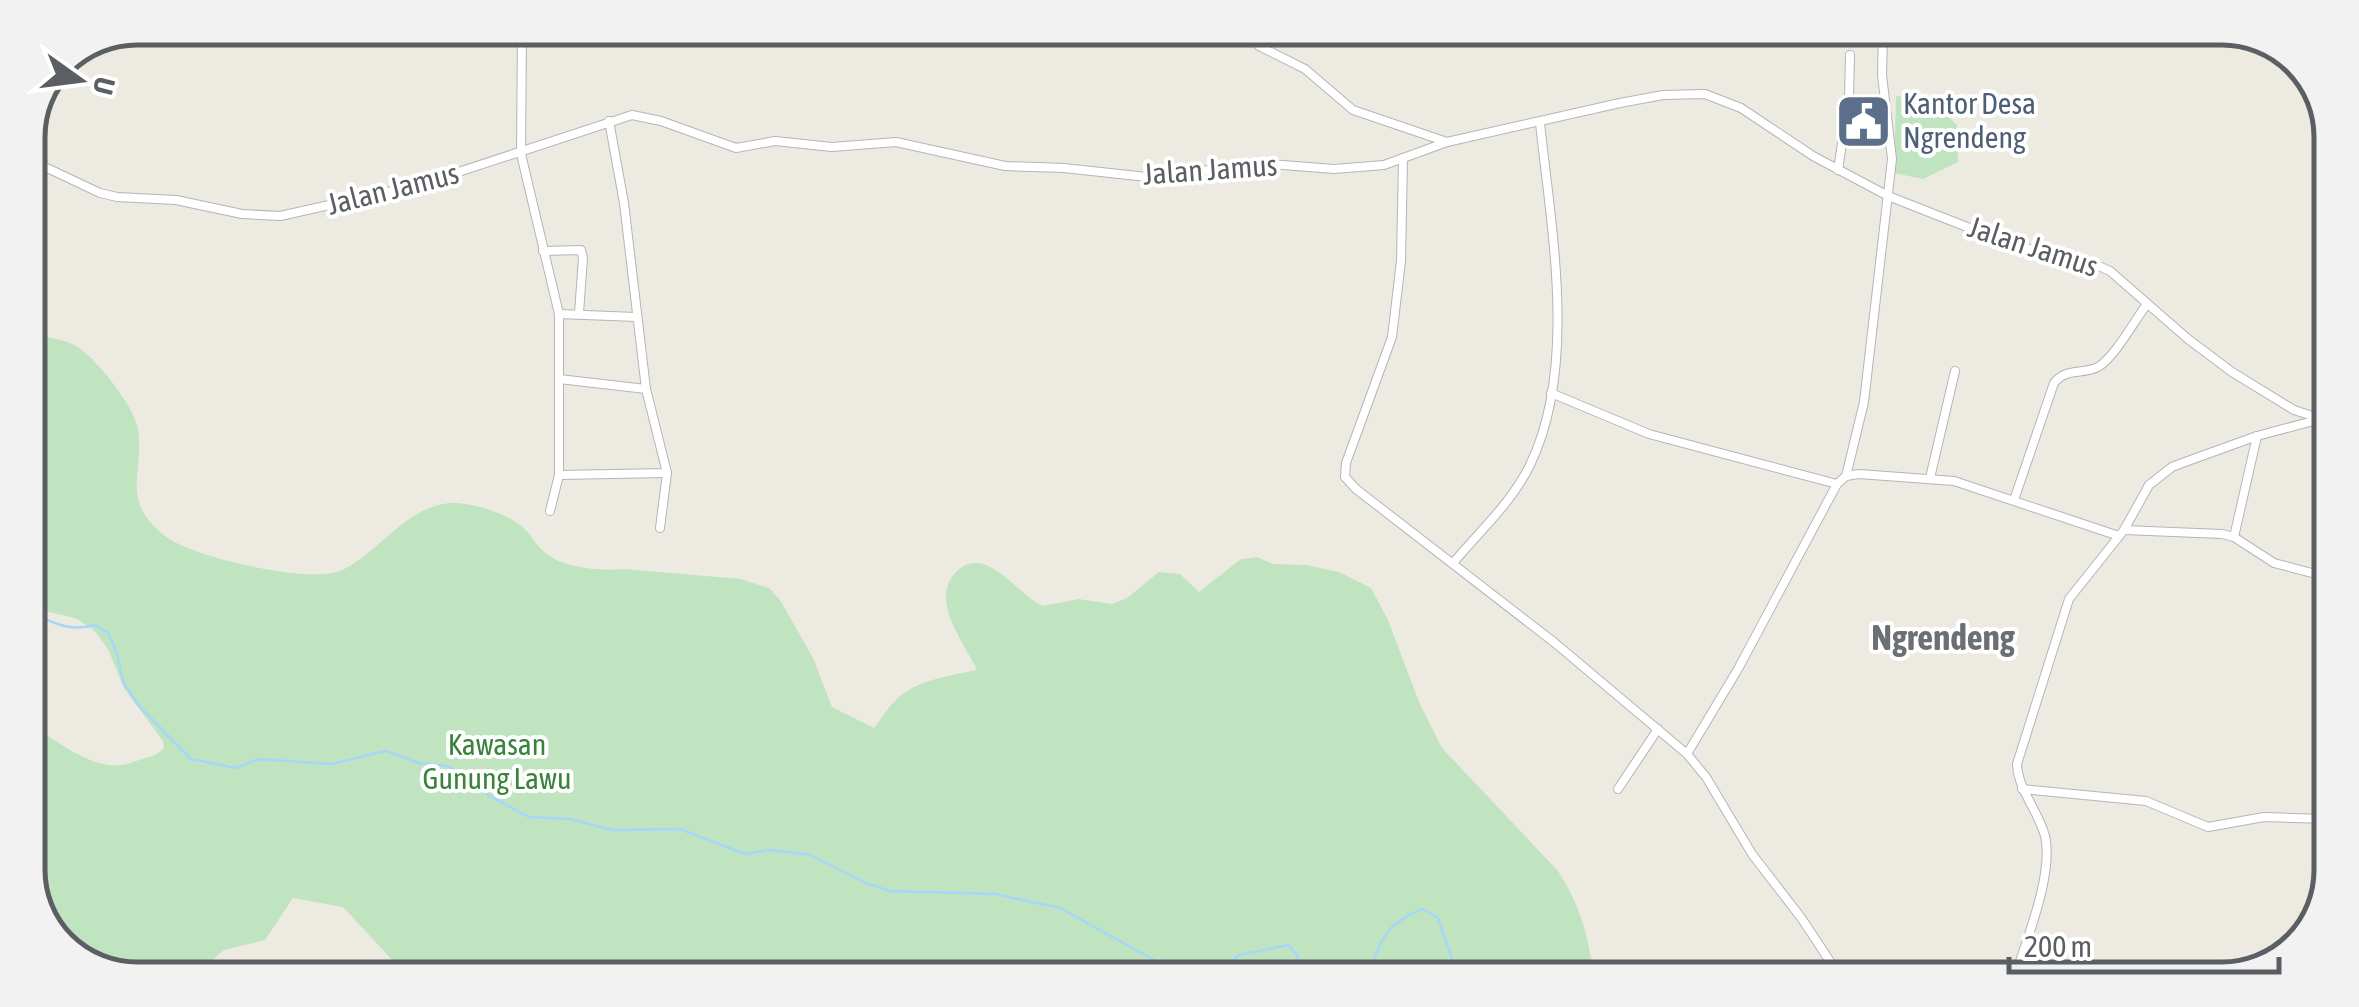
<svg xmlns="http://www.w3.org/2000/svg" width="2359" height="1007" font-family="'Asap Condensed',sans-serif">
  <rect width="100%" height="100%" fill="#edeae2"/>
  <!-- green -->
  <g fill="#c0e3c0">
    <polygon points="1896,96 1930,100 1957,125 1958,162 1923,179 1894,173"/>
    <path d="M28 336C44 337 57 337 72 344 92 352 132 404 137 425 147 469 117 499 165 536 191 557 309 584 340 571 379 554 408 502 456 503 475 504 505 513 520 525 532 534 538 550 551 557 570 569 604 571 625 569L740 579 769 588 780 600 813 658 832 707 874 728C881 720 886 710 894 702 914 680 949 676 977 670 964 642 928 599 957 571 966 563 975 561 986 565 1009 575 1022 596 1043 606L1078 599 1112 604 1127 598 1159 572 1180 574 1199 592 1241 559 1257 557 1273 564 1306 565 1339 572 1371 588 1388 620 1419 702 1442 748 1558 871C1581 907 1588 935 1594 977L1415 976 1405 964 1389 968 1378 976H1277L1265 971 1227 976 421 973 395 963 343 907 293 898 265 940 224 950 204 967 187 972 137 963 87 965 50 936 28 878V725C62 741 97 778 136 761 147 757 156 757 164 748L163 741 124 688 108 649 93 629 75 618 28 607Z"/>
  </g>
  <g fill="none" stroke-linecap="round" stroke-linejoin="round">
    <!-- stream -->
    <g stroke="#a5d7fa" stroke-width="2.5">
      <path d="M28 608C48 623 71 632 95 625L108 633 117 653 123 682 139 706 191 759 236 768 258 759 331 764 386 751 419 763 447 766 466 776 488 795 529 817 570 819 613 830 680 829 745 854 770 850 810 855 866 883 890 891 995 894 1060 908 1156 961 1221 970 1239 955 1288 945 1298 956 1291 976"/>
      <path d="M1370 976C1380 939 1386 923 1423 909L1438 918 1454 965 1462 977"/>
    </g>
    <defs>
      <g id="minor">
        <polyline points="522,29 521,154 559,314 559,475 550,511"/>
        <polyline points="1253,32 1253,40 1259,46 1305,69 1353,110 1447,142"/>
        <polyline points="1403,158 1401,261 1392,337 1346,463 1345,477 1356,489 1555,643 1687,754 1706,777 1752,854 1802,919 1841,978"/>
        <polyline points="28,159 100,193 117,197 176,200 242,214 280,216 419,185 632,115 661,121 736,148 775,141 832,147 896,142 1005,166 1064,168 1156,178 1256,163 1334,169 1384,165 1447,142 1620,103 1663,95 1705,94 1741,108 1813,156 1888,196 2013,245 2094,264 2110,271 2188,339 2232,372 2294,410 2328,421"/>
        <polyline points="1838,170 1849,97 1850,55"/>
        <polyline points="543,251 581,250 583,258 579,313"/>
        <polyline points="559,314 636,317"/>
        <polyline points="559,379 646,389"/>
        <polyline points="1551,393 1649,434 1837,484 1846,476 1859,474 1954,481 2119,536"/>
        <polyline points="559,475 667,473 646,389 624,203 609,121"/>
        <polyline points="1846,476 1864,402 1892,159 1882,75 1883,34"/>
        <polyline points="1930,478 1955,371"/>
        <path d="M2014 500 2054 383C2067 367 2082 375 2098 367 2114 358 2135 320 2147 304"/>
        <polyline points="660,528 667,473"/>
        <polyline points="2124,530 2222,534 2234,537 2274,563 2327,577"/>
        <polyline points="2234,537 2257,436"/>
        <path d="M1454 562C1479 532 1513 501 1530 465 1578 366 1551 228 1540 123"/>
        <polyline points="1687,754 1738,669 1837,484"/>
        <polyline points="1618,789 1658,729"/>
        <polyline points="2022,789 2146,801 2208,827 2264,817 2324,819"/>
        <polyline points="2024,949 2070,979"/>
        <path d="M2014 979C2026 942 2054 873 2045 836 2038 810 2018 790 2017 764L2069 599 2124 530 2149 485 2172 467 2185 462 2257 436 2317 420"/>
      </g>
    </defs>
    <!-- minor casing -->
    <use href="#minor" stroke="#b3b5b9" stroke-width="10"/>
    <!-- minor -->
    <use href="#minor" stroke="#fff" stroke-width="8"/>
  </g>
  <!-- icons -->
  <defs>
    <symbol id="civic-square" viewBox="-11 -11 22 22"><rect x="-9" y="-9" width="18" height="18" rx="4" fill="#5c6f8a" stroke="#fff"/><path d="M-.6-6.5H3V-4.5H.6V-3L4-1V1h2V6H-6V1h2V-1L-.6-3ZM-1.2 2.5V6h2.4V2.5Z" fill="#fff"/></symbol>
  </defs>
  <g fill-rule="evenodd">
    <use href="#civic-square" x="1832" y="90" width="63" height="63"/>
  </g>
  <g text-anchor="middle" stroke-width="8" stroke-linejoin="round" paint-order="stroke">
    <!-- service labels -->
    <g font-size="30" fill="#4e5e75" stroke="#fff" text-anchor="start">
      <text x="1903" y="114">Kantor Desa<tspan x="1903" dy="34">Ngrendeng</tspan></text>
    </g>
    <!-- street labels -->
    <g font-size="30" fill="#5b5e62" stroke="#fff">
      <text transform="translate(1210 170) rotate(-4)" y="10">Jalan Jamus</text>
      <text transform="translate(393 189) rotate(-14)" y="10">Jalan Jamus</text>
      <text transform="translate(2033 247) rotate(18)" y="10">Jalan Jamus</text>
    </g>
    <!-- park labels -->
    <g font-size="30" fill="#39833b" stroke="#fff">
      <text x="497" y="755">Kawasan<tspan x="497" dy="34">Gunung Lawu</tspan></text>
    </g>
    <!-- quarter labels -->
    <g font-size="35" font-weight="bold" fill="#6c7074" stroke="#fff">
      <text x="1943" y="650">Ngrendeng</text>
    </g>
  </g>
  <!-- crop -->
  <path d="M0 0H2359V1007H0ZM137 45H2222A92 92 0 0 1 2314 137V870A92 92 0 0 1 2222 962H137A92 92 0 0 1 45 870V137A92 92 0 0 1 137 45Z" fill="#f2f2f2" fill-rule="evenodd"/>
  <path fill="none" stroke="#5b5e62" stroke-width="5" d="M137 45H2222A92 92 0 0 1 2314 137V870A92 92 0 0 1 2222 962H137A92 92 0 0 1 45 870V137A92 92 0 0 1 137 45Z"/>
  <!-- north arrow -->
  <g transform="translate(80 80) rotate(104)" stroke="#ffffff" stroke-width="8" paint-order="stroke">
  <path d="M0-8L18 38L0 25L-18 38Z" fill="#5b5e62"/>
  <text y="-15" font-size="28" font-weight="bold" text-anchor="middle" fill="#5b5e62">U</text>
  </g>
  <!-- scale -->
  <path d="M2009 957v15h270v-15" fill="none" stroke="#5b5e62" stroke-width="5"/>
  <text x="2024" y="957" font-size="30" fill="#5b5e62" stroke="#ffffff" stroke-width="8" paint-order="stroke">200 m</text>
</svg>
